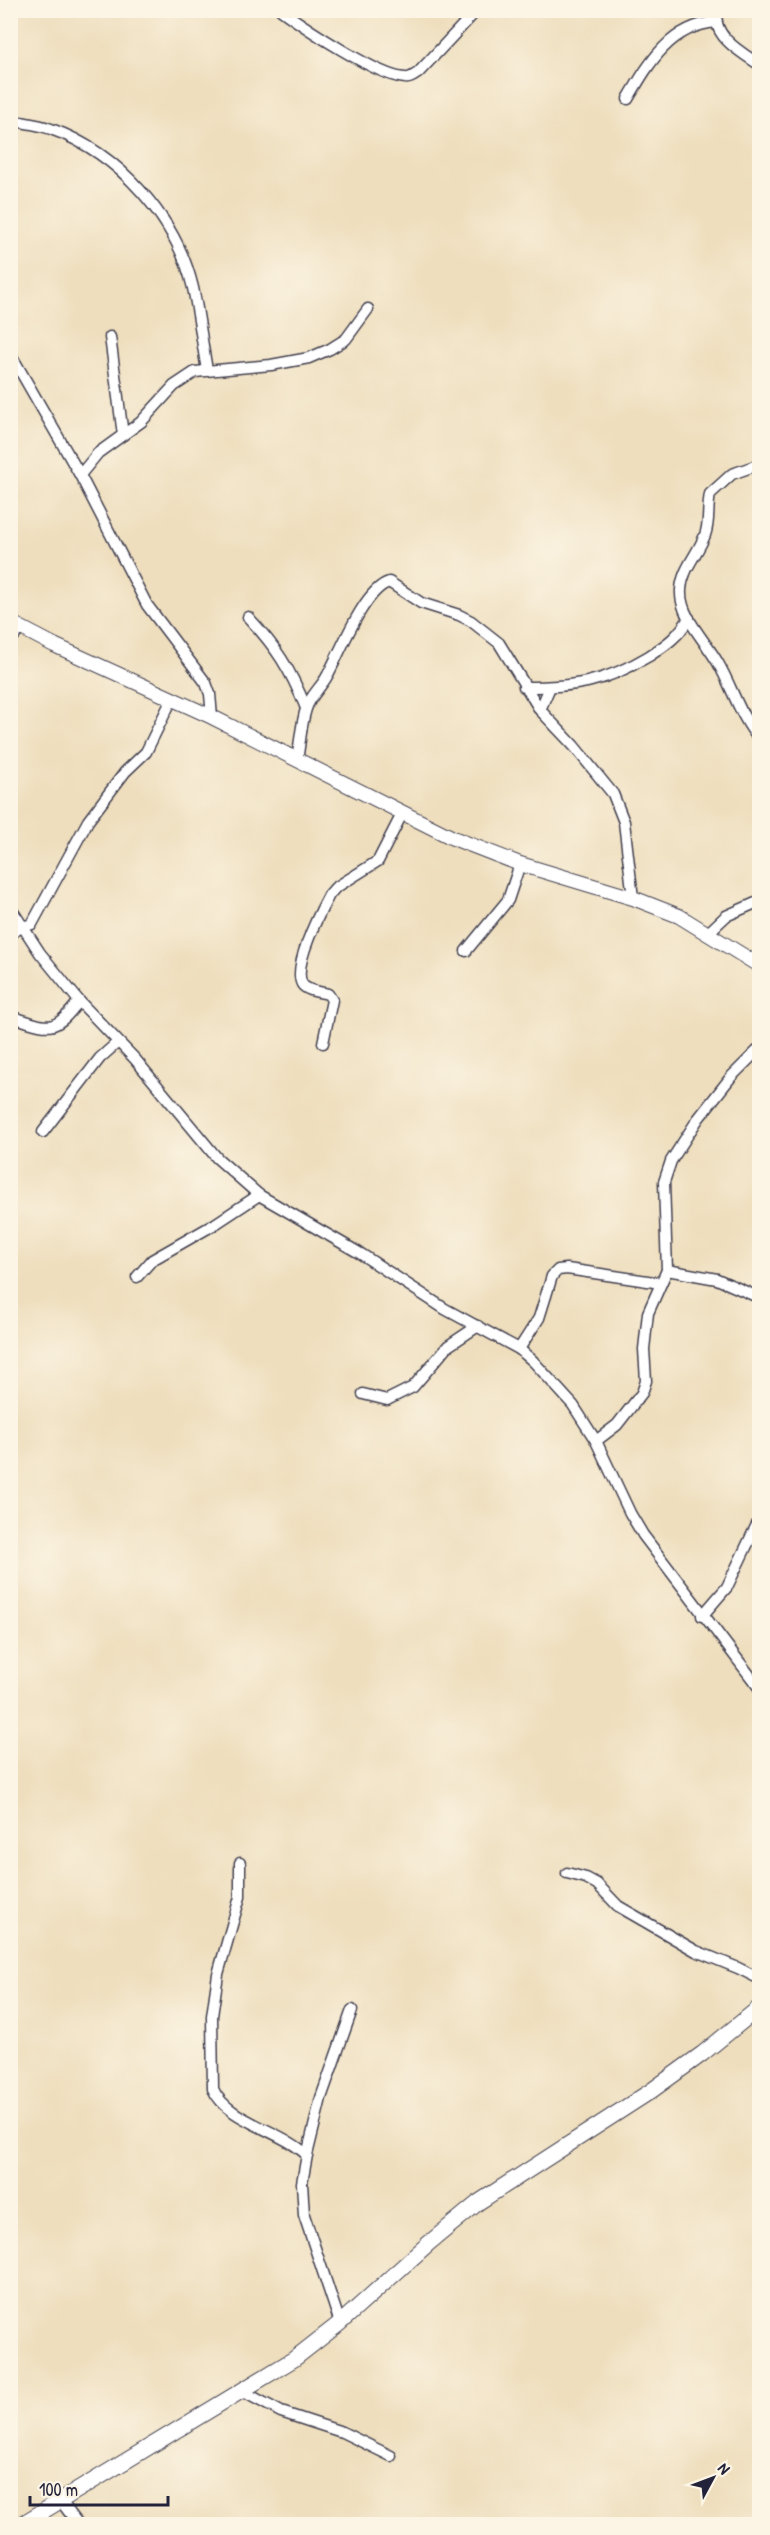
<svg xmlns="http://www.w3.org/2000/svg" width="770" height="2535" font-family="'Patrick Hand',sans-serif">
  <rect width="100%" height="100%" fill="#fcf5e5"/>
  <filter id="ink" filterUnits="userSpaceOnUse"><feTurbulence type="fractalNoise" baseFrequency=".0167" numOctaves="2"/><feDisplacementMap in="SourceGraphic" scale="12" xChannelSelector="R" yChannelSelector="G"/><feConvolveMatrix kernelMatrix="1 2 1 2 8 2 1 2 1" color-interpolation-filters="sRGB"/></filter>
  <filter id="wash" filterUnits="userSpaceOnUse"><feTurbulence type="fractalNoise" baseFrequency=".008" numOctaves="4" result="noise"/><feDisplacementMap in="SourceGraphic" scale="24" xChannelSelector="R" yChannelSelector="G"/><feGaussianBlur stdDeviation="1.35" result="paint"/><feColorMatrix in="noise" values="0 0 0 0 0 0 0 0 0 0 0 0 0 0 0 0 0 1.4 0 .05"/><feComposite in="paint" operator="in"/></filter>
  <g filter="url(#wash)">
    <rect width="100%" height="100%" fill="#eedebd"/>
  </g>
  <g filter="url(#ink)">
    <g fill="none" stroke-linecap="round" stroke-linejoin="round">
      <defs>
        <g id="minor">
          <path d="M281 10C304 27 379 77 405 78 410 79 413 76 418 73L477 10"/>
          <path d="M718 10C709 35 742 53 760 65"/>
          <path d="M628 99C649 63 670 26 716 22"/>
          <path d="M10 120C24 123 38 124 51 129 119 153 177 219 193 288 199 315 202 343 207 370"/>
          <polyline points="110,337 123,435"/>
          <polyline points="10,353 80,475 147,605 206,683 210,694 212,717"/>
          <path d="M760 464 732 474 710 494C707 508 710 522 705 535 698 554 682 569 681 590 679 616 706 641 718 663 733 689 740 717 760 740"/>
          <polyline points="80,475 98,453 141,422 174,386 195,372 271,365 309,358 330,349 346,339 368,309"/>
          <path d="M248 617C277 648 290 669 306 708"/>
          <polyline points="10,640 21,629"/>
          <path d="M524 687C575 687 604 683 649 656 666 645 679 636 689 618"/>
          <polyline points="540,710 550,687"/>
          <path d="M297 760C300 744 301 724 306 709 309 698 320 688 326 678 340 654 363 590 389 582L421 603 459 615 471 621 499 643 540 710 574 746 613 794 624 822 633 898"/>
          <polyline points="10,907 40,953 79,1001 135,1059 217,1158 259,1195 361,1254 445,1309 519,1349 533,1361 573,1405 596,1441 630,1513 643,1535 760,1689"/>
          <polyline points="708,933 726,916 760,901"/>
          <polyline points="10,934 22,927 32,924 88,821 125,772 146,752 172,699"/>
          <polyline points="466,951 508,900 520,864"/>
          <path d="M10 1016C49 1028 53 1035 79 1001"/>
          <path d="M323 1043 332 1000 328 994C321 992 306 991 302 984 292 966 320 912 329 895L335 888 378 861 402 814"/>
          <polyline points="43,1132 100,1058 118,1042"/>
          <polyline points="667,1270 717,1279 760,1298"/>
          <polyline points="137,1277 152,1260 215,1224 259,1195"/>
          <polyline points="519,1349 539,1318 552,1276 558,1270 567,1269 661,1283"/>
          <polyline points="363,1394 387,1400 413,1387 448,1346 478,1326"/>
          <polyline points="596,1441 617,1425 642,1393 646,1381 644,1349 648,1313 667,1270 664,1182 671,1161 698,1119 731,1077 760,1048"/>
          <polyline points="702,1616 727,1587 760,1518"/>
          <path d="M240 1863V1897L218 1974 212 2016 213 2089C227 2121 281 2130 307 2155"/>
          <polyline points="567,1873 586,1878 597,1884 618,1906 696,1951 738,1968 760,1979"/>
          <polyline points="340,2323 304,2215 302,2183 307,2155 321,2098 352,2010"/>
          <polyline points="242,2391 281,2412 342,2432 391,2456"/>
          <polyline points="60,2500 78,2524"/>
        </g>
        <polyline id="tertiary" points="10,622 54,645 212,717 453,838 520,864 633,898 679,916 760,966"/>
        <polyline id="secondary" points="22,2524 294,2359 340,2323 429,2243 479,2202 651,2091 702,2054 760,2007"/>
      </defs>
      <!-- minor casing -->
      <use href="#minor" stroke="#413e4e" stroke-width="13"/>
      <!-- tertiary casing -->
      <use href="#tertiary" stroke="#413e4e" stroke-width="16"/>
      <!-- secondary casing -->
      <use href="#secondary" stroke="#413e4e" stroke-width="17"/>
      <!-- minor -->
      <use href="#minor" stroke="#fff" stroke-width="10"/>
      <!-- tertiary -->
      <use href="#tertiary" stroke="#fff" stroke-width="14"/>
      <!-- secondary -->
      <use href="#secondary" stroke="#fff" stroke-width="15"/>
    </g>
  </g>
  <!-- margin -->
  <rect width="770" height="2535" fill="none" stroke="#fcf5e5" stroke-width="36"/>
  <!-- north arrow -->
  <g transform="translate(713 2478) rotate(49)" stroke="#fcf5e5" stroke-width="4.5" paint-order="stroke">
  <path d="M0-4.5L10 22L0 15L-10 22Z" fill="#22223b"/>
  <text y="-9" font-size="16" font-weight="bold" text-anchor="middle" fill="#22223b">N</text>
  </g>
  <!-- scale -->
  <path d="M30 2496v9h138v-9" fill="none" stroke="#22223b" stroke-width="3"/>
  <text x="39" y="2496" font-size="18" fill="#22223b" stroke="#fcf5e5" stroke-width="4.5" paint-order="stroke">100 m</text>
</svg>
